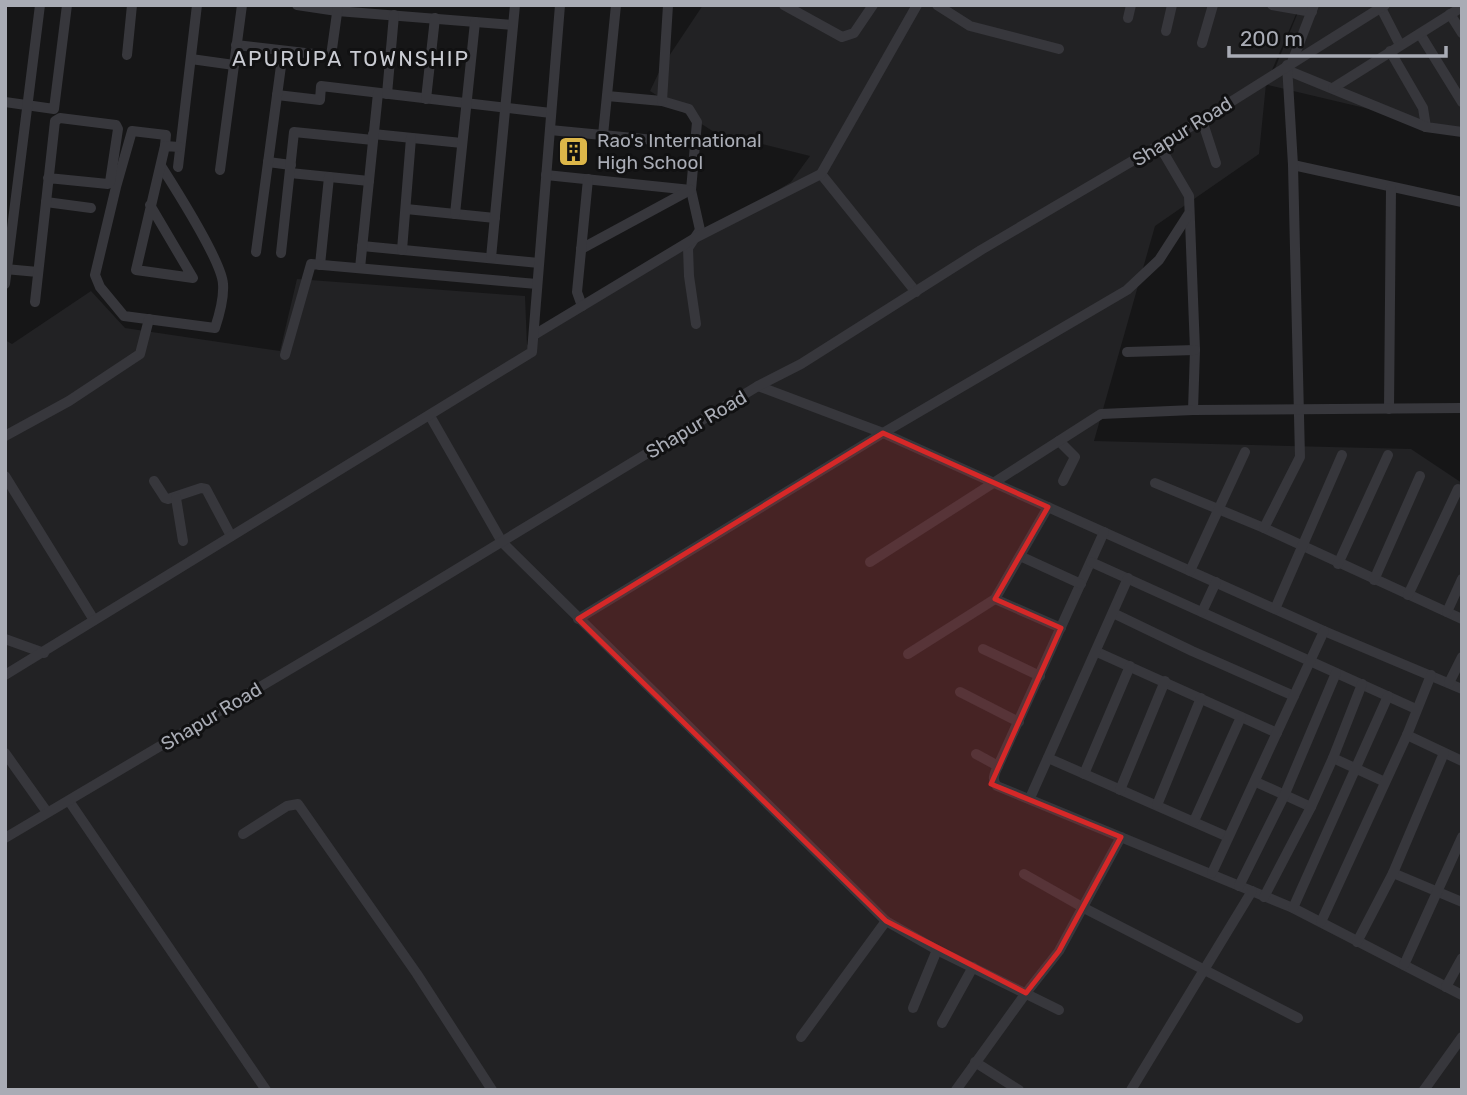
<svg xmlns="http://www.w3.org/2000/svg" width="1467" height="1095" font-family="Rubik,sans-serif">
  <rect width="100%" height="100%" fill="#161617"/>
  <!-- built -->
  <g fill="#222224">
    <polygon points="703,5 1300,5 1266,84 1259,154 1155,226 1094,441 1411,449 1462,483 1462,1090 5,1090 5,340 12,344 91,291 125,328 280,351 297,279 525,296 527,345 791,182 810,156 714,132 650,91 661,68"/>
    <polygon points="1301,5 1462,5 1462,131 1268,85"/>
  </g>
  <g fill="none" stroke-linecap="round" stroke-linejoin="round">
    <!-- minor -->
    <g stroke="#37373c" stroke-width="10">
      <polyline points="297,5 337,11 513,25"/>
      <polyline points="784,5 842,37 854,33 873,5"/>
      <polyline points="937,5 970,26 1059,49"/>
      <polyline points="1272,5 1312,12"/>
      <polyline points="1381,8 1400,45"/>
      <polyline points="1450,14 1462,33"/>
      <polyline points="1128,18 1131,5"/>
      <polyline points="1166,31 1172,5"/>
      <polyline points="1420,34 1462,102"/>
      <polyline points="1202,43 1213,5"/>
      <polyline points="236,45 331,56 338,6"/>
      <polyline points="1390,51 1423,108 1426,127 1462,132"/>
      <polyline points="127,55 132,5"/>
      <polyline points="191,59 234,65"/>
      <polyline points="1292,62 1314,5"/>
      <polyline points="1289,71 1426,127"/>
      <polyline points="1333,88 1462,7"/>
      <polyline points="387,94 394,15"/>
      <polyline points="277,95 320,100 321,86 551,113"/>
      <polyline points="607,96 662,101 689,109 697,122 691,190 700,230 688,248 689,276 696,324"/>
      <polyline points="426,99 435,18"/>
      <polyline points="662,101 668,5"/>
      <polyline points="5,102 54,109 67,5"/>
      <polyline points="1202,120 1216,163"/>
      <polyline points="550,130 696,144"/>
      <polyline points="373,134 462,143"/>
      <polyline points="603,135 616,5"/>
      <polyline points="1159,145 1189,196 1195,350 1193,410"/>
      <polyline points="268,162 291,165"/>
      <polyline points="1293,165 1462,202"/>
      <path d="M161 166C175 188 222 262 223 284 224 297 219 316 215 328L124 316 100 287 95 275 116 187 132 131 166 135 165 146"/>
      <polyline points="178,167 197,5"/>
      <polyline points="220,170 242,5"/>
      <polyline points="290,173 369,181"/>
      <polyline points="821,174 916,292"/>
      <polyline points="546,175 691,190"/>
      <polyline points="46,202 91,208"/>
      <polyline points="150,205 193,278 136,270 165,146 179,147"/>
      <polyline points="406,209 495,218"/>
      <polyline points="455,214 475,22"/>
      <polyline points="362,246 539,263"/>
      <polyline points="581,249 690,190"/>
      <polyline points="402,250 411,138"/>
      <polyline points="256,252 283,51"/>
      <polyline points="281,253 294,132 373,140"/>
      <polyline points="491,258 515,5"/>
      <polyline points="320,265 329,177"/>
      <polyline points="360,268 378,93"/>
      <polyline points="5,269 38,272"/>
      <polyline points="5,284 40,5"/>
      <polyline points="35,302 55,121 60,118 116,125 118,129 110,182 108,184 48,178"/>
      <polyline points="582,306 577,292 588,179"/>
      <polyline points="534,335 695,238 821,174 917,5"/>
      <polyline points="1127,352 1195,350"/>
      <polyline points="285,355 311,264 537,284"/>
      <polyline points="758,386 883,433 1324,631 1462,689"/>
      <polyline points="1389,409 1391,188"/>
      <polyline points="430,416 502,542 886,921 937,950 1059,1010"/>
      <polyline points="5,436 69,401 140,354 149,319"/>
      <polyline points="1059,441 1075,457 1063,481"/>
      <polyline points="5,476 94,620"/>
      <polyline points="154,481 165,498 168,499 201,488 206,489 231,536"/>
      <polyline points="1155,483 1264,528 1462,619"/>
      <polyline points="176,498 183,541"/>
      <polyline points="1264,528 1300,457 1293,165 1287,65"/>
      <path d="M1104 532 998 766C995 773 991 779 997 786L1293 908 1462 995"/>
      <polyline points="1020,556 1081,584"/>
      <polyline points="870,562 1101,414 1193,410 1462,408"/>
      <polyline points="1091,562 1416,709"/>
      <polyline points="1338,564 1388,455"/>
      <polyline points="1190,571 1245,452"/>
      <polyline points="1374,580 1420,476"/>
      <polyline points="1408,595 1458,489"/>
      <polyline points="995,599 1061,628"/>
      <polyline points="1275,609 1342,455"/>
      <polyline points="1202,612 1216,582"/>
      <polyline points="1447,612 1462,579"/>
      <polyline points="1113,613 1192,651 1294,696"/>
      <polyline points="578,619 883,433 1127,290 1159,260 1188,215"/>
      <polyline points="5,639 44,653"/>
      <polyline points="983,649 1040,676"/>
      <polyline points="1097,652 1277,733"/>
      <polyline points="908,654 995,599 1048,507"/>
      <polyline points="5,675 532,352 560,5"/>
      <polyline points="1449,683 1462,657"/>
      <polyline points="960,692 1019,722"/>
      <polyline points="1407,735 1462,761"/>
      <polyline points="5,753 47,812"/>
      <polyline points="976,754 998,766"/>
      <polyline points="1048,758 1228,837"/>
      <polyline points="1333,758 1385,782"/>
      <polyline points="1084,774 1130,666"/>
      <polyline points="1256,782 1311,807"/>
      <polyline points="1120,790 1165,681"/>
      <polyline points="1030,798 1128,578"/>
      <polyline points="69,801 266,1090"/>
      <polyline points="1157,805 1201,698"/>
      <polyline points="1194,821 1241,717"/>
      <polyline points="243,834 287,806 298,804 417,974 492,1090"/>
      <polyline points="5,838 373,620 758,386 801,364 981,250 1202,120 1385,5"/>
      <polyline points="1212,873 1324,631"/>
      <polyline points="1393,873 1462,902"/>
      <polyline points="1024,874 1084,908 1298,1018"/>
      <polyline points="1239,886 1284,796 1336,673"/>
      <polyline points="1264,897 1311,807 1333,758 1362,684"/>
      <polyline points="1293,908 1388,696"/>
      <polyline points="1321,922 1407,735 1431,675"/>
      <polyline points="1357,942 1393,873 1444,753"/>
      <polyline points="1404,965 1462,837"/>
      <polyline points="1446,987 1462,958"/>
      <polyline points="913,1008 937,950"/>
      <polyline points="942,1023 973,967"/>
      <polyline points="801,1037 886,921"/>
      <polyline points="975,1062 1019,1090"/>
      <polyline points="956,1090 1026,993 1059,951 1121,837"/>
      <polyline points="1131,1090 1252,891"/>
      <polyline points="1424,1090 1462,1037"/>
    </g>
  </g>
  <!-- marked area -->
  <path fill="#d62828" fill-opacity="0.2" stroke="#d62828" stroke-width="5" stroke-linejoin="round" d="M883 433 1048 507 995 599 1061 628 991 784 1121 837 1059 951 1026 993 886 921 578 619Z"/>
  <!-- icons -->
  <defs>
    <symbol id="building-square" viewBox="-11 -11 22 22"><rect x="-9" y="-9" width="18" height="18" rx="4" fill="#dcb649" stroke="#111112"/><path d="M-4-6H4V6H1V3H-1V6H-4ZM-2.5-4.3h1.7v1.8h-1.7ZM.8-4.3h1.7v1.8H.8ZM-2.5-1h1.7V.8h-1.7ZM.8-1h1.7V.8H.8Z" fill="#111"/></symbol>
  </defs>
  <g fill-rule="evenodd">
    <use href="#building-square" x="556" y="134" width="35" height="35"/>
  </g>
  <g text-anchor="middle" stroke-width="6" stroke-linejoin="round" paint-order="stroke">
    <!-- street labels -->
    <g font-size="19" fill="#a9acb5" stroke="#111112">
      <text transform="translate(1182 131) rotate(-32)" y="7">Shapur Road</text>
      <text transform="translate(696 424) rotate(-31)" y="7">Shapur Road</text>
      <text transform="translate(211 716) rotate(-31)" y="7">Shapur Road</text>
    </g>
    <!-- poi labels -->
    <g font-size="19" fill="#a9acb5" stroke="#111112" text-anchor="start">
      <text x="597" y="147">Rao's International<tspan x="597" dy="22">High School</tspan></text>
    </g>
    <!-- neighbourhood labels -->
    <g font-size="21" letter-spacing="2" fill="#c9cbd2" stroke="#111112">
      <text x="351" y="66">APURUPA TOWNSHIP</text>
    </g>
  </g>
  <!-- border -->
  <rect width="1467" height="1095" fill="none" stroke="#a9acb5" stroke-width="14"/>
  <!-- scale -->
  <path d="M1229 46v10h217v-10" fill="none" stroke="#a9acb5" stroke-width="3.5"/>
  <text x="1240" y="46" font-size="21" fill="#a9acb5" stroke="#111112" stroke-width="5" paint-order="stroke">200 m</text>
</svg>
